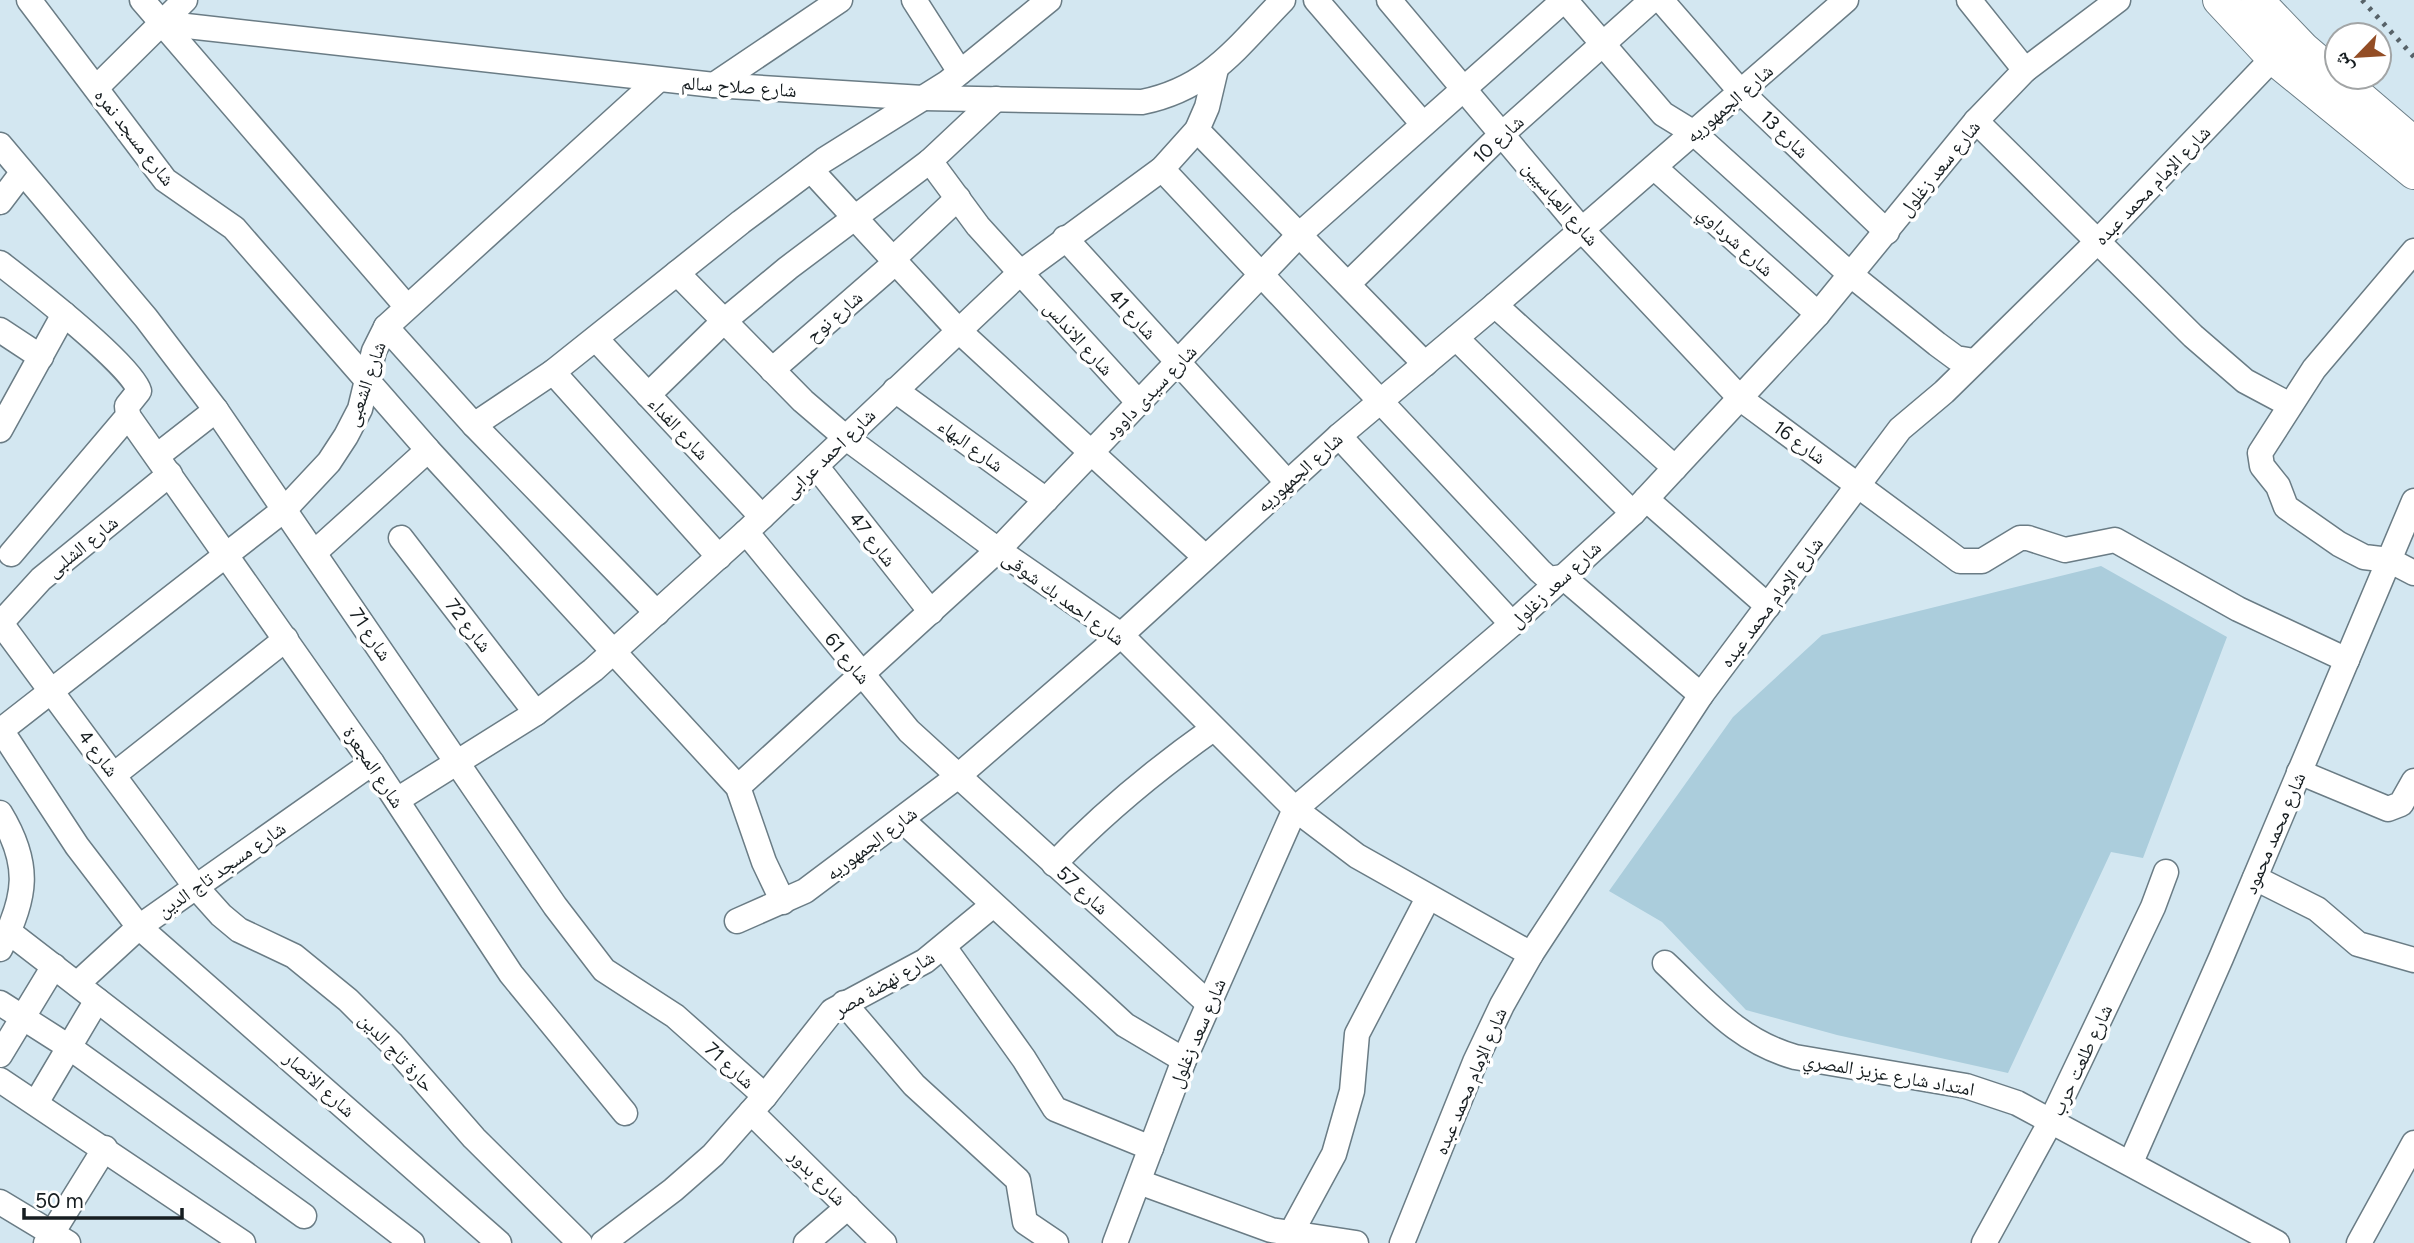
<svg xmlns="http://www.w3.org/2000/svg" width="2414" height="1243" font-family="Figtree,'Noto Naskh Arabic',sans-serif">
  <rect width="100%" height="100%" fill="#d3e7f1"/>
  <!-- green -->
  <polygon fill="#abcddc" points="2101,566 2227,637 2143,858 2111,852 2008,1073 1837,1035 1746,1010 1662,922 1609,891 1733,717 1822,635"/>
  <g fill="none" stroke-linecap="round" stroke-linejoin="round">
    <defs>
      <g id="minor">
        <polyline points="29,0 165,180 234,228 428,450 738,787 764,862 783,902"/>
        <polyline points="142,0 407,307"/>
        <polyline points="914,0 960,72"/>
        <polyline points="1316,0 1422,123"/>
        <polyline points="1389,0 1582,230 1741,399 1960,561 1982,561 2020,538 2028,538 2065,550 2115,540 2238,609 2347,660"/>
        <polyline points="1565,0 1663,114 1694,133 1851,275 1937,344 1956,358 1974,361"/>
        <polyline points="1661,0 1741,92 1887,232"/>
        <polyline points="1969,0 2025,70"/>
        <path d="M160 23 714 85 923 98 1142 102C1210 88 1237 47 1283 0"/>
        <polyline points="714,85 840,0"/>
        <polyline points="97,87 185,0"/>
        <polyline points="1976,121 2193,336 2245,381 2290,405"/>
        <polyline points="1197,130 1425,364"/>
        <polyline points="0,145 146,318 216,410 555,906 604,970 675,1016 765,1096"/>
        <polyline points="930,161 978,226 1139,403"/>
        <polyline points="1655,168 1818,314"/>
        <polyline points="1162,169 1540,571 1549,579 1563,577 1701,695"/>
        <polyline points="811,170 958,330 1205,557"/>
        <polyline points="0,202 22,173"/>
        <polyline points="1065,238 1287,482"/>
        <polyline points="2414,251 2314,369 2260,453 2262,466 2278,486 2286,507 2339,544 2364,557 2389,560 2414,573"/>
        <polyline points="893,259 958,198"/>
        <path d="M0 263C26 283 132 365 139 391L127 406 128 416 11 554"/>
        <polyline points="677,273 803,401 845,437 998,550 1121,635 1295,809 1357,856 1531,954"/>
        <polyline points="1349,283 1502,134 1652,0"/>
        <polyline points="1495,305 1675,468"/>
        <polyline points="386,327 474,425 657,613"/>
        <polyline points="0,330 41,357"/>
        <polyline points="1456,338 1633,513"/>
        <polyline points="596,339 762,517"/>
        <polyline points="772,370 896,262"/>
        <polyline points="553,372 719,557"/>
        <polyline points="895,390 1046,500"/>
        <polyline points="648,395 724,321 788,268 930,161 996,99"/>
        <polyline points="128,416 372,763 511,974 625,1113"/>
        <polyline points="474,425 553,372 741,222 824,160 947,83 1049,0"/>
        <polyline points="0,430 64,314"/>
        <polyline points="1339,436 1512,624"/>
        <polyline points="157,456 216,410"/>
        <polyline points="816,466 931,612"/>
        <polyline points="1646,499 1768,606"/>
        <polyline points="746,532 909,731 1208,1003"/>
        <polyline points="401,538 536,713"/>
        <polyline points="315,552 428,450"/>
        <polyline points="0,622 195,886 221,915 239,930 294,956 348,1000 391,1043 474,1138 580,1243"/>
        <polyline points="0,624 41,579 170,474"/>
        <polyline points="1,730 77,846 139,927 499,1243"/>
        <polyline points="0,731 285,509 329,462 346,436 360,409 374,351 386,327 658,80"/>
        <polyline points="2299,772 2388,809 2401,804 2414,781"/>
        <polyline points="115,774 286,639"/>
        <polyline points="738,787 998,550 1300,234 1564,0"/>
        <polyline points="397,800 536,713 593,670 746,532 1020,273 1162,169 1197,130 1207,107 1216,69"/>
        <path d="M0 813C31 864 27 897 0 949"/>
        <polyline points="902,820 1125,1025 1184,1060"/>
        <path d="M1054 864C1103 813 1155 770 1213 729"/>
        <polyline points="2255,878 2317,909 2358,944 2414,960"/>
        <polyline points="737,921 805,891 957,777 1121,635 1339,436 1495,305 1846,0"/>
        <polyline points="9,932 412,1243"/>
        <polyline points="944,947 1024,1059 1055,1109 1151,1148"/>
        <path d="M1665 963C1707 1002 1738 1041 1795 1057L1966 1086 2017 1103 2277 1243"/>
        <polyline points="77,984 139,927 372,763"/>
        <polyline points="0,1003 69,1047 304,1216"/>
        <polyline points="844,1003 914,1085 1018,1180 1025,1222 1056,1243"/>
        <polyline points="0,1055 54,966"/>
        <polyline points="0,1080 243,1243"/>
        <polyline points="36,1103 97,1000"/>
        <polyline points="751,1112 884,1243"/>
        <polyline points="2131,1162 2221,958 2414,501"/>
        <polyline points="1139,1182 1271,1230 1356,1243"/>
        <polyline points="0,1202 68,1243"/>
        <polyline points="1290,1235 1334,1154 1352,1091 1357,1034 1428,898"/>
        <polyline points="46,1243 105,1148"/>
        <polyline points="603,1243 673,1190 713,1155 765,1096 832,1011 925,961 993,905"/>
        <polyline points="806,1243 848,1207"/>
        <polyline points="1115,1243 1184,1060 1295,809 1512,624 1633,513 1818,314 1976,121 2025,70 2118,0"/>
        <polyline points="1402,1243 1475,1062 1502,1005 1531,954 1701,695 1900,429 1944,392 2099,240 2273,58"/>
        <polyline points="1984,1243 2051,1121 2153,907 2166,872"/>
        <polyline points="2359,1243 2414,1143"/>
      </g>
      <g id="major">
        <polyline points="2219,0 2273,58 2414,173"/>
        <polyline points="2257,0 2304,49 2414,143"/>
      </g>
    </defs>
    <!-- minor casing -->
    <use href="#minor" stroke="#6a7c85" stroke-width="27"/>
    <!-- major casing -->
    <use href="#major" stroke="#6a7c85" stroke-width="34"/>
    <!-- minor -->
    <use href="#minor" stroke="#fff" stroke-width="24"/>
    <!-- major -->
    <use href="#major" stroke="#fff" stroke-width="32"/>
    <!-- rail -->
    <polyline stroke="#576268" stroke-width="5" stroke-dasharray="3.5 7" stroke-linecap="butt" points="2362,0 2414,57"/>
  </g>
  <g text-anchor="middle" stroke-width="7" stroke-linejoin="round" paint-order="stroke">
    <!-- street labels -->
    <g font-size="19" fill="#161d20" stroke="#fff">
      <text transform="translate(739 86) rotate(4)" y="7">شارع صلاح سالم</text>
      <text transform="translate(1729 103) rotate(-41)" y="7">شارع الجمهوريه</text>
      <text transform="translate(1785 134) rotate(44)" y="7">شارع 13</text>
      <text transform="translate(135 137) rotate(52)" y="7">شارع مسجد نمره</text>
      <text transform="translate(1498 139) rotate(-43)" y="7">شارع 10</text>
      <text transform="translate(1939 168) rotate(-51)" y="7">شارع سعد زغلول</text>
      <text transform="translate(2152 185) rotate(-46)" y="7">شارع الإمام محمد عبده</text>
      <text transform="translate(1561 203) rotate(49)" y="7">شارع العباسيين</text>
      <text transform="translate(1736 241) rotate(42)" y="7">شارع شرداوي</text>
      <text transform="translate(1133 314) rotate(48)" y="7">شارع 41</text>
      <text transform="translate(834 316) rotate(-41)" y="7">شارع نوح</text>
      <text transform="translate(1079 338) rotate(48)" y="7">شارع الاندلس</text>
      <text transform="translate(365 384) rotate(-71)" y="7">شارع الشعبى</text>
      <text transform="translate(1150 392) rotate(-46)" y="7">شارع سيدى داوود</text>
      <text transform="translate(679 428) rotate(47)" y="7">شارع الفداء</text>
      <text transform="translate(1800 442) rotate(36)" y="7">شارع 16</text>
      <text transform="translate(971 445) rotate(36)" y="7">شارع البهاء</text>
      <text transform="translate(829 453) rotate(-44)" y="7">شارع احمد عرابى</text>
      <text transform="translate(1299 472) rotate(-42)" y="7">شارع الجمهوريه</text>
      <text transform="translate(873 539) rotate(52)" y="7">شارع 47</text>
      <text transform="translate(82 546) rotate(-39)" y="7">شارع الشلبى</text>
      <text transform="translate(1555 584) rotate(-43)" y="7">شارع سعد زغلول</text>
      <text transform="translate(1064 598) rotate(36)" y="7">شارع احمد بك شوقى</text>
      <text transform="translate(1771 602) rotate(-53)" y="7">شارع الإمام محمد عبده</text>
      <text transform="translate(469 625) rotate(52)" y="7">شارع 72</text>
      <text transform="translate(371 634) rotate(56)" y="7">شارع 71</text>
      <text transform="translate(848 658) rotate(51)" y="7">شارع 61</text>
      <text transform="translate(99 753) rotate(53)" y="7">شارع 4</text>
      <text transform="translate(374 767) rotate(56)" y="7">شارع المجعرة</text>
      <text transform="translate(2274 833) rotate(-67)" y="7">شارع محمد محمود</text>
      <text transform="translate(871 843) rotate(-37)" y="7">شارع الجمهوريه</text>
      <text transform="translate(221 869) rotate(-35)" y="7">شارع مسجد تاج الدين</text>
      <text transform="translate(1083 890) rotate(42)" y="7">شارع 57</text>
      <text transform="translate(884 983) rotate(-30)" y="7">شارع نهضة مصر</text>
      <text transform="translate(1197 1033) rotate(-67)" y="7">شارع سعد زغلول</text>
      <text transform="translate(397 1052) rotate(47)" y="7">حارة تاج الدين</text>
      <text transform="translate(2081 1060) rotate(-65)" y="7">شارع طلعت حرب</text>
      <text transform="translate(730 1065) rotate(42)" y="7">شارع 71</text>
      <text transform="translate(1889 1074) rotate(10)" y="7">امتداد شارع عزيز المصري</text>
      <text transform="translate(1470 1081) rotate(-67)" y="7">شارع الإمام محمد عبده</text>
      <text transform="translate(320 1084) rotate(42)" y="7">شارع الانصار</text>
      <text transform="translate(818 1177) rotate(45)" y="7">شارع بدور</text>
    </g>
  </g>
  <!-- north arrow -->
  <g transform="translate(2358 56) rotate(245)"><circle r="33" fill="#ffffff" stroke="#a2a5a6" stroke-width="2"/>
  <path d="M0-5L12 26L0 18L-12 26Z" fill="#934d25"/>
  <text y="-10" font-size="19" font-weight="bold" text-anchor="middle" fill="#161d20">ش</text>
  </g>
  <!-- scale -->
  <path d="M24 1208v10h158v-10" fill="none" stroke="#161d20" stroke-width="3.5"/>
  <text x="35" y="1208" font-size="21" fill="#161d20" stroke="#ffffff" stroke-width="5" paint-order="stroke">50 m</text>
</svg>
